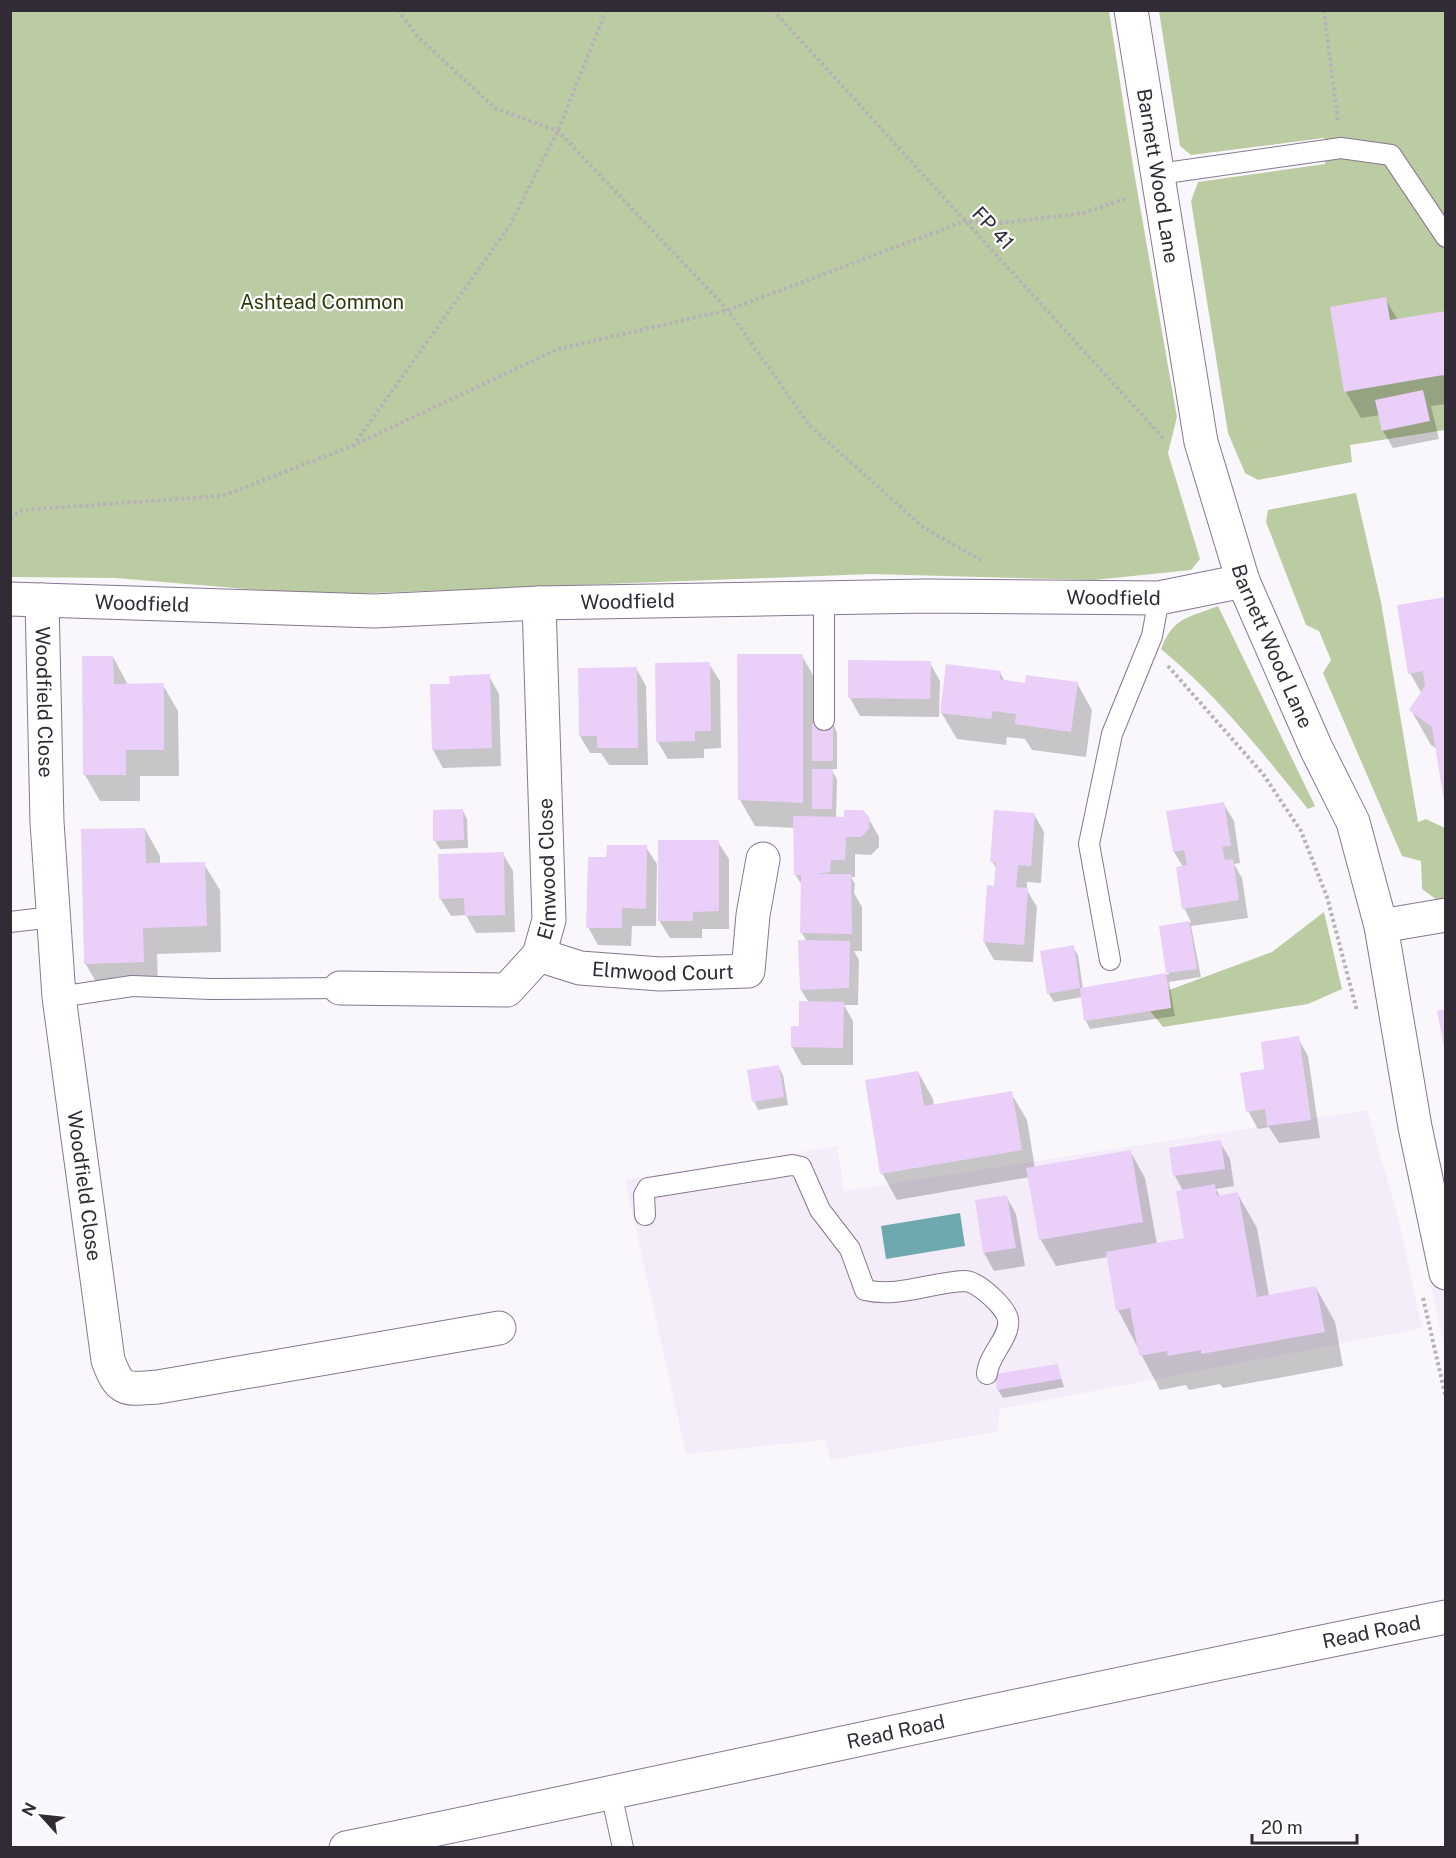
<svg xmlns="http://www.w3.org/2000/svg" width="1456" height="1858" font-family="'Public Sans',sans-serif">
  <rect width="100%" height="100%" fill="#faf7fc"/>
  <!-- built -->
  <g fill="#f5ecfa">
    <polygon points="1367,1110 1398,1216 1422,1328 1000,1409 997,1432 831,1460 825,1440 686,1454 625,1180 837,1146 844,1191"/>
    <polygon points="1445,1229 1445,1350 1420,1235"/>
  </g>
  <!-- green -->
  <g fill="#bccca2">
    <polygon points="11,11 1109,11 1134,172 1177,417 1168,453 1200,559 1191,570 1094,580 871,574 321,595 115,578 11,577"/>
    <polygon points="1159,11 1445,11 1445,430 1350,445 1352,462 1258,480 1245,473 1228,433 1191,201 1198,182 1325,164 1324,138 1191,155 1180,146"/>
    <polygon points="1356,493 1381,602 1418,822 1426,819 1445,828 1445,899 1437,900 1422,889 1421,861 1402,856 1323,673 1331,660 1319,631 1306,625 1266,522 1268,510"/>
    <path d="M1218 606 1315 806 1308 809C1261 751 1219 697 1161 649 1173 617 1188 618 1218 606Z"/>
    <polygon points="1324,912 1342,989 1308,1004 1163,1027 1150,1011 1171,1007 1169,990 1272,952"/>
  </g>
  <!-- water -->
  <polygon fill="#6ea9af" points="960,1213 965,1246 886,1259 881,1226"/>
  <!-- shadow -->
  <g fill="#0003">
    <polygon points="1385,299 1398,320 1446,312 1446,404 1431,406 1439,439 1393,448 1383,431 1380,415 1361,418 1346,392 1331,308"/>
    <polygon points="1446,599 1437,749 1431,745 1411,710 1422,694 1410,673"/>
    <polygon points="802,656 817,682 837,733 837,769 831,769 837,779 836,818 869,819 879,837 879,847 871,855 855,854 855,877 851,877 855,884 854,893 862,907 862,951 854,951 859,960 858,1005 844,1005 853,1021 853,1065 802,1065 792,1047 809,1003 801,990 807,942 802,933 803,887 795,874 795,828 755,826 740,800"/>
    <polygon points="113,657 128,685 163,685 178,711 179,776 140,776 140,801 100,801 85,775"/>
    <polygon points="850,662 930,663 940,681 939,717 860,716 850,698"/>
    <polygon points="709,664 720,681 721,748 704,749 704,758 668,759 657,741"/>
    <polygon points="636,668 646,686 648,765 609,765 601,753 590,753 580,736"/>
    <polygon points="1000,672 1005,682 1026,684 1077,683 1092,710 1086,757 1032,750 1025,739 1007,737 1006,745 957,739 941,712"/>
    <polygon points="489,676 499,694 501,766 443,768 433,750 431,686 451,685"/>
    <polygon points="1223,803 1234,821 1240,863 1234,864 1242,878 1248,918 1191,926 1201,977 1169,982 1175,1016 1090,1029 1086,1021 1083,997 1054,1002 1049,994 1042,952 1073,947 1078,955 1083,989 1169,974 1161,927 1191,922 1184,908 1183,867 1174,852 1168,812"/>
    <polygon points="463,811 467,819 468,848 440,849 435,841"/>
    <polygon points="1034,814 1044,832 1041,883 1027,882 1027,890 1037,907 1033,962 994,960 984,942 995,887 997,870 992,861"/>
    <polygon points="145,829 160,856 160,865 204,864 220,890 221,952 157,954 158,988 101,990 85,963"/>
    <polygon points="718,842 729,859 729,929 702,929 702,938 670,938 659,920"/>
    <polygon points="646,847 657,864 656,926 632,926 631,946 598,945 588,927 608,859"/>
    <polygon points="503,854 513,871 515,932 476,933 466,915 451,916 440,898"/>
    <polygon points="1298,1038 1308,1056 1320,1138 1279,1143 1269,1127 1258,1129 1248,1111 1266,1071"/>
    <polygon points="778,1066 783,1075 788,1105 758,1110 754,1101"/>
    <polygon points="918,1072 933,1099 934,1106 1011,1093 1027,1120 1035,1168 1130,1151 1145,1178 1157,1244 1185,1239 1183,1191 1175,1176 1171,1149 1220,1142 1230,1159 1234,1186 1216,1189 1220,1197 1237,1193 1257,1228 1269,1296 1316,1288 1335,1322 1343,1366 1223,1388 1220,1384 1189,1390 1186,1385 1160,1390 1118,1310 1108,1257 1056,1266 1041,1240 1030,1177 897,1200 882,1173"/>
    <polygon points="1006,1196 1016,1214 1025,1266 994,1271 984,1253 977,1201"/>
    <polygon points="1057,1365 1064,1387 1003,1398 998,1390"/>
  </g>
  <!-- building -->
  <g fill="#ead0f9">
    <polygon points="1386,297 1390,320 1446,311 1446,381 1443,375 1344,392 1330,307"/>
    <polygon points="1423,390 1430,421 1382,431 1375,400"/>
    <polygon points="1446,597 1446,801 1444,801 1432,727 1409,710 1425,686 1423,671 1408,674 1397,605"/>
    <polygon points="737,654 803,654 803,803 738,800"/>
    <polygon points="82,656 113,656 114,684 164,683 164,750 126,750 126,775 83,775"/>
    <polygon points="848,660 931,661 930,699 848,698"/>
    <polygon points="710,662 711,731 695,731 695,741 656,742 655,663"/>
    <polygon points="946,664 1001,671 1000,679 1025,683 1026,675 1078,682 1071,732 1015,724 1016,714 993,711 991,719 940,713"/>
    <polygon points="637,667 638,748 597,748 597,736 579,736 578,668"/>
    <polygon points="490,674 492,748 432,750 430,684 450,684 449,676"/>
    <polygon points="833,723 833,761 812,761 812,724"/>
    <polygon points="812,769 833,769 832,809 812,809"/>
    <polygon points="1224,802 1231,846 1222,847 1225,860 1233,859 1239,900 1182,909 1176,867 1187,865 1184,850 1173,852 1166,811"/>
    <polygon points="463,809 464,840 433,841 433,810"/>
    <polygon points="844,810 863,810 870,818 869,829 861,837 846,837 845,860 831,860 830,872 816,874 851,874 852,934 800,933 801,875 794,875 793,816 844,817"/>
    <polygon points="994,810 1035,813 1031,866 1018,865 1016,887 1028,888 1024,945 983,942 987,885 994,886 996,862 990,862"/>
    <polygon points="145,828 146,863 205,862 207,926 143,928 144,962 84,964 81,829"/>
    <polygon points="658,840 719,840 719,911 693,912 693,921 658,921"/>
    <polygon points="607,845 647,845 646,909 622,908 622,928 586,928 588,857 606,857"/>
    <polygon points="504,852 505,915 465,916 464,898 439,899 438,854"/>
    <polygon points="1189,921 1197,969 1166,973 1159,926"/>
    <polygon points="798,940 850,941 849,988 800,990"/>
    <polygon points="1074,945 1080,988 1047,994 1040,951"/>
    <polygon points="1166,973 1171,1008 1084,1021 1080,988"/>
    <polygon points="799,1001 844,1002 843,1048 791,1047 791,1026 799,1026"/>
    <polygon points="1446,1009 1446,1047 1444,1047 1437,1011"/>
    <polygon points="1299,1036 1311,1120 1267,1126 1265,1109 1246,1112 1240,1073 1264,1069 1261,1042"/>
    <polygon points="779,1065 784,1097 752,1102 747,1070"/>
    <polygon points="918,1071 924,1106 1012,1091 1022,1150 880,1174 865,1080"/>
    <polygon points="1221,1140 1225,1169 1173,1176 1169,1148"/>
    <polygon points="1131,1150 1143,1222 1039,1240 1026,1168"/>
    <polygon points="1215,1184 1217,1196 1238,1192 1257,1297 1316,1286 1325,1332 1201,1354 1201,1350 1168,1356 1167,1351 1139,1356 1130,1308 1116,1311 1106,1252 1184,1238 1176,1191"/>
    <polygon points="1007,1195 1016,1248 983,1253 975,1200"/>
    <polygon points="1058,1364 1061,1379 997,1390 994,1374"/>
  </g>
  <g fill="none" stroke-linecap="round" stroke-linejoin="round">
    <defs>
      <g id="lane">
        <polyline points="1159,174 1341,148 1391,155 1446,237"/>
        <polyline points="824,720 824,598"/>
        <polyline points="10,922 53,917"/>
        <polyline points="1110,960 1089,844 1112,734 1152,636 1159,598"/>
        <polyline points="59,997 132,986 211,989 340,988"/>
        <path d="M645 1215 644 1195 648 1188 792 1165 801 1167 820 1210 850 1249 865 1290C899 1298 931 1282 965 1281 977 1281 1005 1306 1008 1319 1011 1337 988 1355 987 1374"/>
        <polyline points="611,1793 623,1848"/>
      </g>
      <g id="street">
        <path id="s1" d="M10 599 374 611 539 603 926 596 1159 598 1243 581"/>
        <path id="s2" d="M42 600 47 822 59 997 108 1360C120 1393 126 1389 158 1387L499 1328"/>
        <polyline points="1381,926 1446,915"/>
        <path id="s3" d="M539 955 580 968 660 974 748 971 753 915 763 859"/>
        <path id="s4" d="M340 988 507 990 539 955 549 920 539 603"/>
        <path id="s5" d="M346 1848C713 1773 1078 1690 1446 1617"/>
      </g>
      <g id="secondary">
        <path id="s6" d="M1131 10 1201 442 1243 581 1316 748 1353 822 1381 926 1415 1127 1446 1273"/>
      </g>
    </defs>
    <!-- lane casing -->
    <use href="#lane" stroke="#86778f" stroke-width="22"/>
    <!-- street casing -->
    <use href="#street" stroke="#86778f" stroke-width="35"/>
    <!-- secondary casing -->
    <use href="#secondary" stroke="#86778f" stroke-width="35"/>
    <!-- path -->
    <g stroke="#b6b2b8" stroke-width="4" stroke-dasharray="3 3" stroke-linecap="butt">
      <polyline points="398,10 418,37 495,108 558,131 728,310 810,426 924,528 983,561"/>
      <polyline points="773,10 1165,440"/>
      <polyline points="1324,10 1338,121"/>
      <polyline points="353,446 510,225 558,131 606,10"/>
      <polyline points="10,518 22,510 222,496 352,446 558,349 728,310 965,221 1001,223 1084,213 1127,198"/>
      <polyline points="1168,666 1263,774 1301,831 1327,897 1357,1011"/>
      <polyline points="1423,1298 1446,1398"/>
    </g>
    <!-- lane -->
    <use href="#lane" stroke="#fff" stroke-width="20"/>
    <!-- street -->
    <use href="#street" stroke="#fff" stroke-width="33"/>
    <!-- secondary -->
    <use href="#secondary" stroke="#fff" stroke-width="33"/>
  </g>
  <g text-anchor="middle" stroke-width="4.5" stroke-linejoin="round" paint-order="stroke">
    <!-- street labels -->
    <g font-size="20" fill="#312b35" stroke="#fff">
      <text dy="7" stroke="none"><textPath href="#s6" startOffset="168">Barnett Wood Lane</textPath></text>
      <text transform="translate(993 228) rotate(47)" y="7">FP 41</text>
      <text dy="7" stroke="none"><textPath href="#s1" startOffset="1104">Woodfield</textPath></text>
      <text dy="7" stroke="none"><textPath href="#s1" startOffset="618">Woodfield</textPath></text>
      <text dy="7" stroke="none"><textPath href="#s1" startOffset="132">Woodfield</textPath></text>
      <text dy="7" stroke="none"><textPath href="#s6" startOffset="654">Barnett Wood Lane</textPath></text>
      <text dy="7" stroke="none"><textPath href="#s2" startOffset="102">Woodfield Close</textPath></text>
      <text dy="7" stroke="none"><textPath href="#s4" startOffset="302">Elmwood Close</textPath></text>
      <text dy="7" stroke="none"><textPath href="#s3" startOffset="126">Elmwood Court</textPath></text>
      <text dy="7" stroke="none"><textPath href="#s2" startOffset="588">Woodfield Close</textPath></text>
      <text dy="7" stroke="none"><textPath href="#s5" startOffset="1048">Read Road</textPath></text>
      <text dy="7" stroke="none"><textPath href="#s5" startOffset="562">Read Road</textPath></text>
    </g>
    <!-- park labels -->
    <g font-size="20" fill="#2c3a09" stroke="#fff">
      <text x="322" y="309">Ashtead Common</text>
    </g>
  </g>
  <!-- border -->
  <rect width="1456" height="1858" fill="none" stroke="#312b35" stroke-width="24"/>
  <!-- north arrow -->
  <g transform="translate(42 1816) rotate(297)" stroke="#ffffff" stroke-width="4.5" paint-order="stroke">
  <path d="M0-4.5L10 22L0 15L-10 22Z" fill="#312b35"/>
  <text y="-9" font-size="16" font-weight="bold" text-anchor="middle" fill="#312b35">N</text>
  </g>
  <!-- scale -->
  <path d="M1252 1834v9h105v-9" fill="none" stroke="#312b35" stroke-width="3"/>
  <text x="1261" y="1834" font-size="18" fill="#312b35" stroke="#ffffff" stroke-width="4.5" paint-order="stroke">20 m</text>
</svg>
